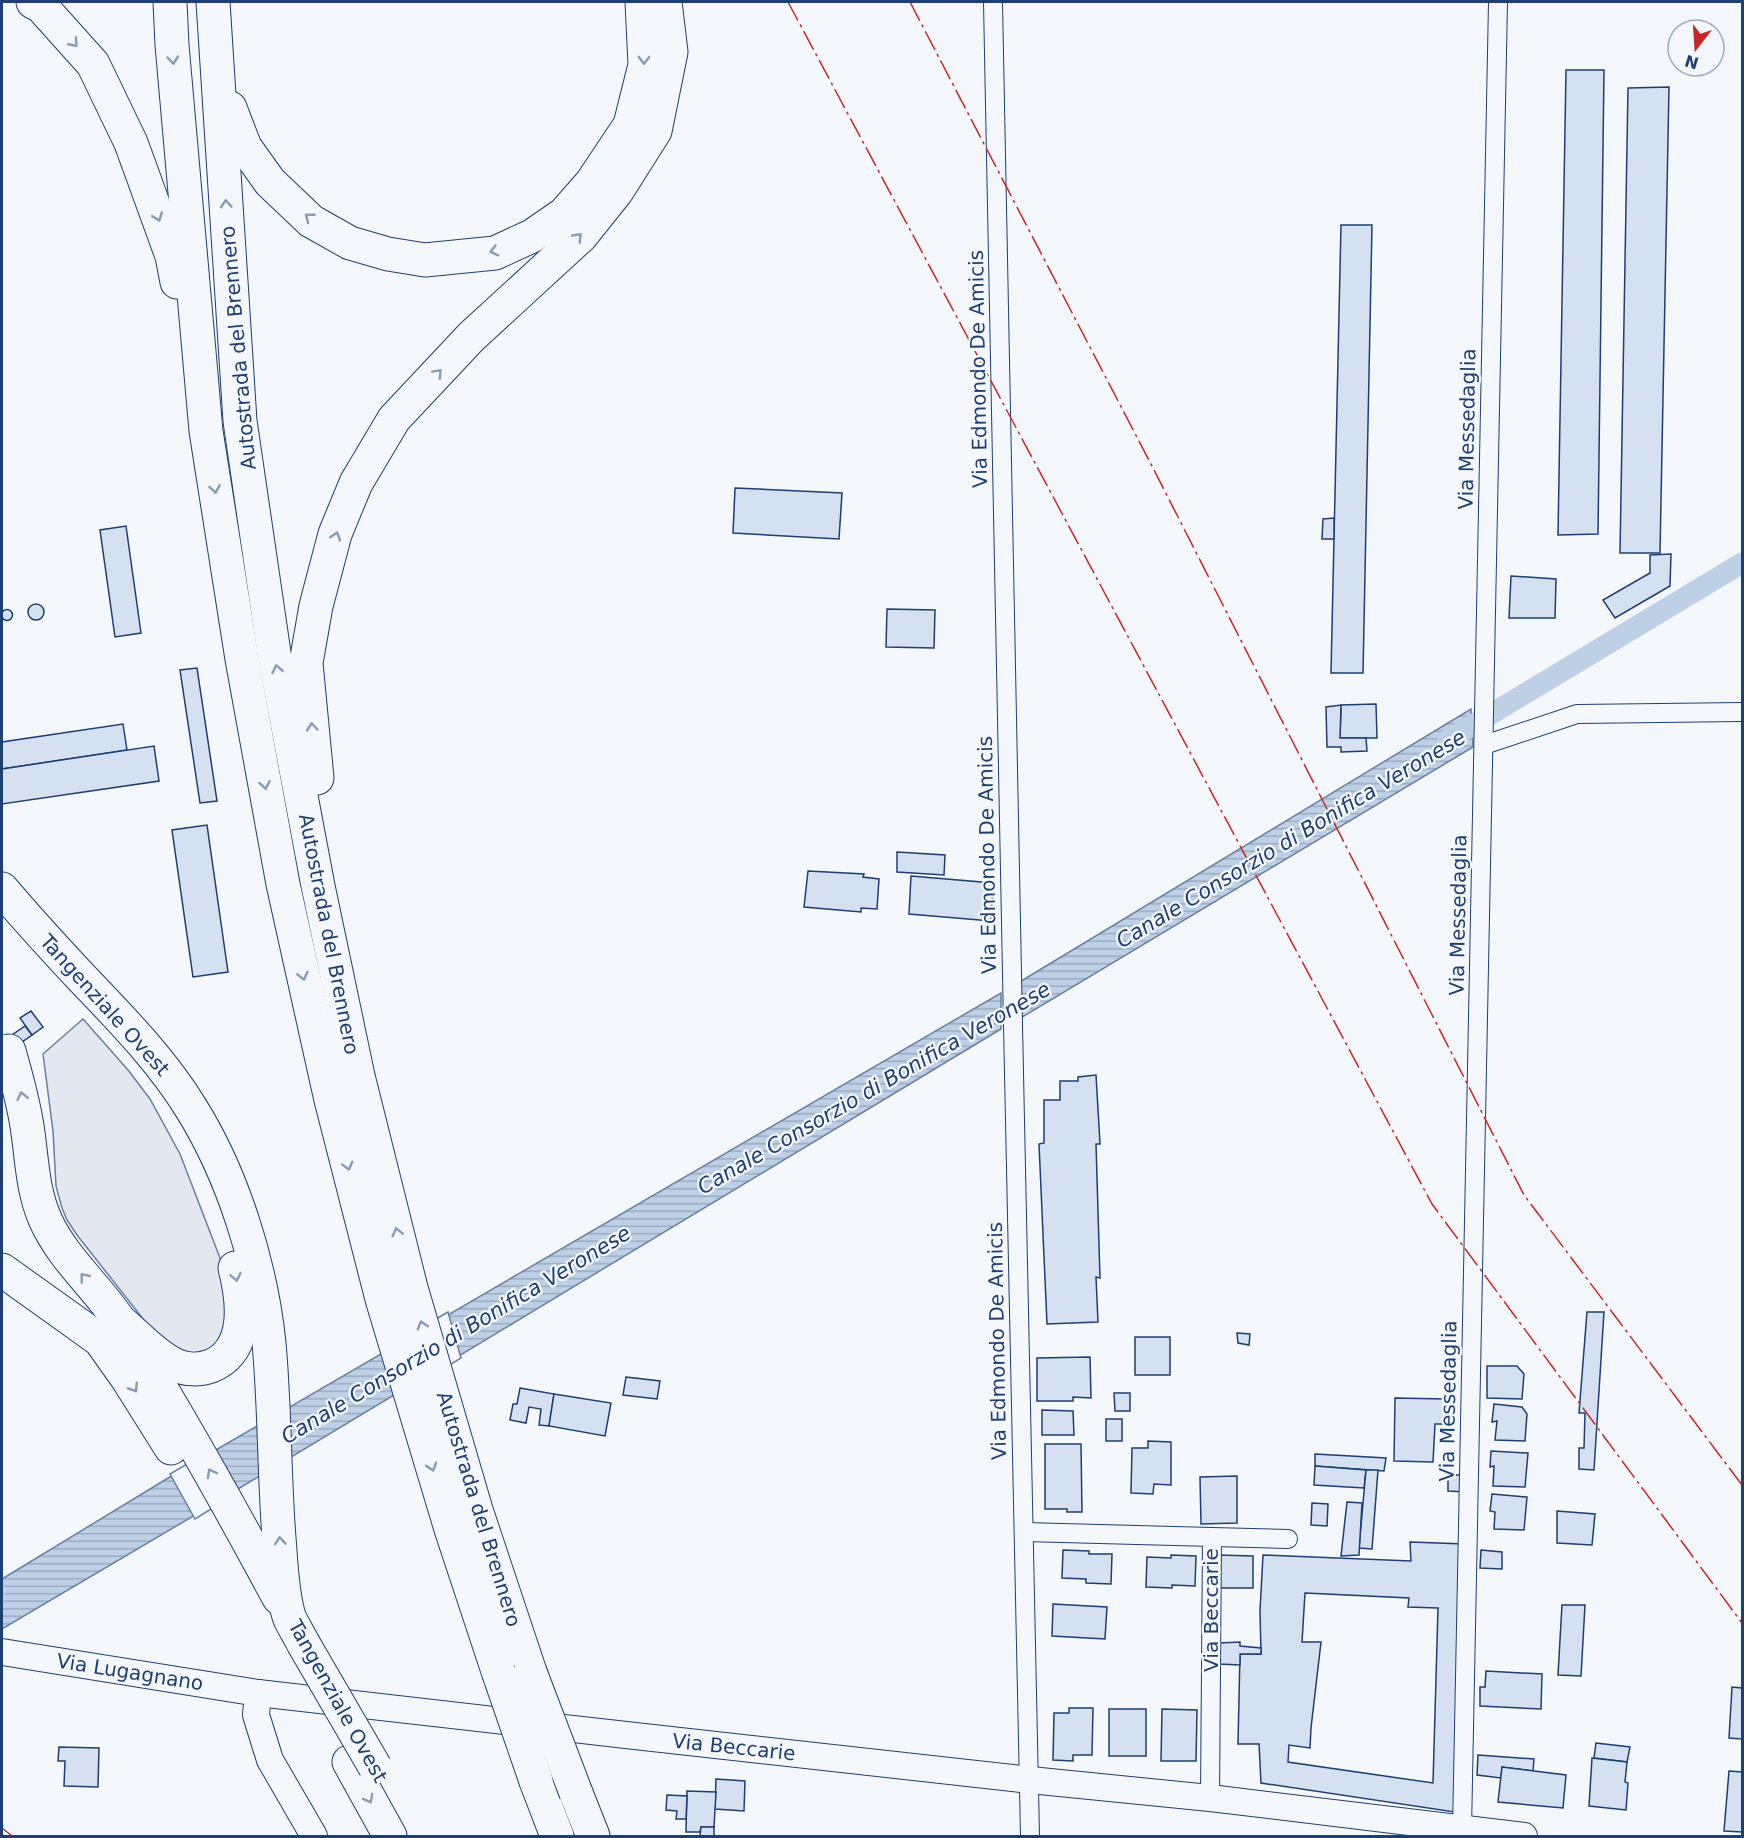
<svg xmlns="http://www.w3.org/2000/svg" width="1744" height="1838" font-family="'DejaVu Sans',sans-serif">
  <defs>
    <pattern id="water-rules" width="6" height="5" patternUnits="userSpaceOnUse" patternTransform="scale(1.5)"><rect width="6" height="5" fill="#bed0e5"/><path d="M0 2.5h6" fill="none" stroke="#9aaabe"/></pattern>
  </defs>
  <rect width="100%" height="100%" fill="#f4f7fb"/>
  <!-- parking -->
  <polygon fill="#e3e8f0" stroke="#687fa3" stroke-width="1.5" points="83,1019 128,1070 150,1099 180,1154 220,1258 229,1298 229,1321 219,1345 200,1355 174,1351 151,1329 77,1235 67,1220 62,1208 56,1186 53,1131 43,1054"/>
  <!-- water -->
  <g fill="url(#water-rules)" stroke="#687fa3" stroke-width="1.5">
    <polygon points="1471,709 1473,747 1019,1019 1018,983"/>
    <polygon points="1001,993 1001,1029 200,1512 2,1629 2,1579 178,1472"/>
  </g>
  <!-- pier -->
  <g fill="#f4f7fb" stroke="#687fa3" stroke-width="1.5">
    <polygon points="448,1312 461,1358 399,1396 385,1349"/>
    <polygon points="209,1451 234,1495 195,1519 170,1474"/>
  </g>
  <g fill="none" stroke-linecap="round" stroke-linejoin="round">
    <!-- canal -->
    <polyline stroke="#bed0e5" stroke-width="21" points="1448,740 1742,563"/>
  </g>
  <!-- building -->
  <g fill="#d5e0f0" stroke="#1d3f73" stroke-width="1.5" fill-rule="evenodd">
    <polygon points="1566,70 1604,70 1598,534 1558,535"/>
    <polygon points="1669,87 1660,553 1620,553 1628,88"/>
    <polygon points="1341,225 1372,225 1363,673 1331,673"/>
    <polygon points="735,488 842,493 839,539 733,533"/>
    <polygon points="1334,518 1334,539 1322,539 1323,519"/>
    <polygon points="126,526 141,633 115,637 100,530"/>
    <polygon points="1671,554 1670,586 1615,618 1603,600 1650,573 1650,555"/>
    <polygon points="1511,576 1556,579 1555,618 1509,618"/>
    <circle cx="36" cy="612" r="8"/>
    <polygon points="887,609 935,610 934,648 886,647"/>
    <circle cx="7" cy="615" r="5.5"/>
    <polygon points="197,668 217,801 200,803 180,670"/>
    <polygon points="1376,704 1377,738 1340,738 1341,705"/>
    <polygon points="1341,705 1340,738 1366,738 1367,751 1341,752 1341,747 1327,747 1326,707"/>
    <polygon points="123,724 127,750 2,769 2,742"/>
    <polygon points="154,746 159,781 2,804 2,769"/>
    <polygon points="207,825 228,972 193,977 172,830"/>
    <polygon points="897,852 945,855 944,875 897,872"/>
    <polygon points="808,871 864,874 863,877 879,879 877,909 861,908 861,912 804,907"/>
    <polygon points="911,876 993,883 991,921 909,914"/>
    <polygon points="31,1011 43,1027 32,1035 20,1018"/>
    <polygon points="25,1026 32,1035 2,1056 2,1042"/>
    <polygon points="1096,1075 1100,1144 1096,1144 1100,1278 1096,1277 1098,1322 1047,1324 1039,1144 1044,1143 1044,1100 1060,1100 1060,1081 1078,1081 1078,1077"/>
    <polygon points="1587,1312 1604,1312 1594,1470 1579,1469 1579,1448 1584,1448 1585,1413 1579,1413"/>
    <polygon points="1237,1333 1250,1334 1249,1345 1238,1343"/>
    <rect x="1135" y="1337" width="35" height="38"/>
    <polygon points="1090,1357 1091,1398 1073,1397 1073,1401 1037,1401 1037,1358"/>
    <polygon points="1487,1366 1517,1366 1524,1374 1522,1399 1487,1398"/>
    <polygon points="626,1377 660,1381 657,1399 623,1395"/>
    <polygon points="520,1388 554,1394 549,1426 539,1425 541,1409 529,1407 526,1423 510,1420 513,1404 517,1404"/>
    <polygon points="1114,1393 1130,1393 1130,1411 1115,1411"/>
    <polygon points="554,1394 611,1403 605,1436 549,1426"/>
    <polygon points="1395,1398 1446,1399 1446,1424 1435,1424 1433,1462 1394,1461"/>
    <polygon points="1494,1404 1522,1407 1527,1414 1525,1441 1495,1440 1497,1421 1492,1422"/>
    <polygon points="1042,1410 1073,1411 1074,1435 1042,1435"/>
    <rect x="1106" y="1419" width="16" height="22"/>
    <polygon points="1148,1441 1171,1442 1171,1485 1154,1484 1153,1494 1131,1493 1132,1448 1148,1448"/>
    <polygon points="1045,1444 1081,1444 1082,1512 1067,1512 1067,1509 1045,1509"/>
    <polygon points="1491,1451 1528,1453 1525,1487 1493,1486 1494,1466 1490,1467"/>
    <polygon points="1315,1454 1386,1458 1384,1471 1315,1466"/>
    <polygon points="1315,1466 1366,1470 1364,1488 1314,1485"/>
    <polygon points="1366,1470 1378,1470 1372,1549 1359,1548"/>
    <polygon points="1448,1475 1467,1475 1466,1492 1448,1491"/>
    <polygon points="1237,1476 1237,1523 1201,1524 1200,1477"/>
    <polygon points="1492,1494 1527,1497 1524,1530 1494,1529 1495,1512 1490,1511"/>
    <polygon points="1347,1502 1362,1503 1359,1555 1341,1556"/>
    <polygon points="1312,1503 1328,1504 1327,1526 1311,1525"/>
    <polygon points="1557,1511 1595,1514 1592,1545 1557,1543"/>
    <path d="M1410 1542 1465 1544 1461 1813 1261 1783 1259 1744H1238L1240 1654H1261L1260 1611 1263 1555 1411 1561ZM1305 1593 1409 1598 1408 1607 1438 1608 1433 1783 1288 1762 1289 1745 1310 1748 1311 1728 1321 1642H1302Z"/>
    <polygon points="1063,1550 1089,1551 1089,1554 1112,1554 1111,1584 1086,1583 1086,1579 1062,1578"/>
    <polygon points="1481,1550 1502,1552 1502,1569 1480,1568"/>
    <polygon points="1171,1555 1196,1556 1195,1586 1172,1585 1172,1588 1146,1587 1147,1557 1171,1558"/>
    <polygon points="1218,1555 1253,1556 1253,1588 1218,1588"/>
    <polygon points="1053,1604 1107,1607 1105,1639 1052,1636"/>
    <polygon points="1562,1605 1585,1605 1581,1676 1558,1675"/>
    <polygon points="1240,1642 1240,1646 1261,1648 1261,1654 1240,1654 1240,1665 1219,1664 1219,1643"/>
    <polygon points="1486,1671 1542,1674 1541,1709 1480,1706 1480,1687 1485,1687"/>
    <polygon points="1732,1687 1742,1688 1742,1739 1729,1738"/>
    <polygon points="1069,1708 1093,1708 1092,1755 1073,1755 1073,1761 1053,1760 1054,1713 1069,1713"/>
    <rect x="1109" y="1709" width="37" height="47"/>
    <polygon points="1162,1709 1197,1710 1196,1761 1161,1761"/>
    <polygon points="1596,1743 1630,1747 1627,1762 1594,1758"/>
    <polygon points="59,1747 99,1748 98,1787 64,1786 65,1761 58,1761"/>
    <polygon points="1478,1755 1534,1759 1533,1771 1502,1767 1501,1778 1477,1775"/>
    <polygon points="1592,1758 1627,1762 1625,1782 1628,1783 1626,1810 1589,1806"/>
    <polygon points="1502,1767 1566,1775 1563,1808 1498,1802"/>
    <polygon points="1729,1771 1742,1772 1742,1832 1724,1831"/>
    <polygon points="716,1779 745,1781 744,1811 715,1809"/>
    <polygon points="687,1791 716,1792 714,1827 701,1827 700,1832 686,1832"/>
    <polygon points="667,1795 687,1796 686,1819 676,1819 677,1811 666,1810"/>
    <polygon points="701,1827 714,1827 714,1836 700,1836"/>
  </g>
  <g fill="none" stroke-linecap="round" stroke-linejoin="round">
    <defs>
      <g id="street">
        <polyline points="993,2 1013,1025 1030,1836"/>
        <polyline points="1484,745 1577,714 1742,712"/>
        <polyline points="1024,1532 1212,1537 1210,1798"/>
        <polyline points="1212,1537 1288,1539"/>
        <polyline points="1462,1830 1498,2"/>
      </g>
      <g id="secondary">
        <polyline points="2,1652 258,1693 626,1735 1030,1780 1210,1798 1524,1836"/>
        <polyline points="258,1693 256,1715 270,1760 314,1836"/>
      </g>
      <g id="highway">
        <polyline points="33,2 41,6 93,64 131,143 172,256 177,282"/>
        <polyline points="170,2 172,45 206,431 242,659 283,884 331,1100 382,1299 451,1529 498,1671"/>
        <polyline points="213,2 240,421 274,653 318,886 358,1076 411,1288 476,1510 530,1672"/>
        <polyline points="230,108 245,147 270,182 311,221 350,243 388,254 425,260 495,253 532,236 564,214 592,182 630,125 645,65 642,2"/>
        <polyline points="317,778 306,663 316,606 335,534 356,483 394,419 471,337 581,236 617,191 655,131 671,52 665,2"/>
        <path d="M2 889C27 919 54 948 81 977 120 1018 161 1059 191 1108 233 1175 261 1265 269 1343 275 1408 274 1473 279 1538 281 1561 282 1598 290 1619 294 1627 299 1635 303 1643"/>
        <path d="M9 1051C16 1076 23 1100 27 1126 32 1158 32 1189 45 1219 63 1260 100 1289 123 1326 179 1415 229 1505 279 1598"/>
        <polyline points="2,1270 100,1340 127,1378 171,1448"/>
        <path d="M121 1322C138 1336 155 1356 175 1365 186 1370 200 1370 211 1366 250 1350 243 1300 235 1268"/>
        <polyline points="349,1762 390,1836"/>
        <polyline points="536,1781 557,1836"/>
        <polyline points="576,1793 593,1836"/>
      </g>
    </defs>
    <!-- street casing -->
    <use href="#street" stroke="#1d3f73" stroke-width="20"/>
    <!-- secondary casing -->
    <use href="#secondary" stroke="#1d3f73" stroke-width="28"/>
    <!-- highway casing -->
    <use href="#highway" stroke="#1d3f73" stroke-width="35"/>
    <!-- street -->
    <use href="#street" stroke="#f4f7fb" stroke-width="18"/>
    <!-- secondary -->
    <use href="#secondary" stroke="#f4f7fb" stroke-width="26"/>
    <!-- highway -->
    <use href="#highway" stroke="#f4f7fb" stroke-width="33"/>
    <defs>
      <g id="highway-bridge">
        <polyline points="303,1643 375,1767"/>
        <polyline points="498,1671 536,1781"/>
        <polyline points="530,1672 576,1793"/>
      </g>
    </defs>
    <!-- highway-bridge casing -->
    <use href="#highway-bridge" stroke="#1d3f73" stroke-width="35" stroke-linecap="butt"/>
    <!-- highway-bridge -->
    <use href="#highway-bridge" stroke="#f4f7fb" stroke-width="33"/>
    <!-- power -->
    <g stroke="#c62828" stroke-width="1.5" stroke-dasharray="21 4.5 3 4.5" stroke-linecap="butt">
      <polyline points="788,2 1432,1204 1742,1623"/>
      <polyline points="910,2 1153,468 1524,1195 1742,1485"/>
      <polyline points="2,1828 12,1836"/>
      <polyline points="2,1834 4,1836"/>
    </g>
  </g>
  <!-- one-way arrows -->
  <defs><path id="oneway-chevron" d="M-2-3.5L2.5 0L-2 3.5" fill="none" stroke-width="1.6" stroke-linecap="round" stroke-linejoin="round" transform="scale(1.5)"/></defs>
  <g stroke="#889bb7">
    <use href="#oneway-chevron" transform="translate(74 43) rotate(48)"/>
    <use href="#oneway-chevron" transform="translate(173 60) rotate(85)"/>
    <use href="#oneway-chevron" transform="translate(644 60) rotate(91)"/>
    <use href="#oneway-chevron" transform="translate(226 204) rotate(-94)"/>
    <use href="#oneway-chevron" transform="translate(158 217) rotate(70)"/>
    <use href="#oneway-chevron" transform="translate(309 217) rotate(-141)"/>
    <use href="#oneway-chevron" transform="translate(578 237) rotate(-46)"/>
    <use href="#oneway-chevron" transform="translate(494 251) rotate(165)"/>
    <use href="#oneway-chevron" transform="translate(438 373) rotate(-47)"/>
    <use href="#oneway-chevron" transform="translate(215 489) rotate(81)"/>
    <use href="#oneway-chevron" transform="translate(336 536) rotate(-72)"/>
    <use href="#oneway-chevron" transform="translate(277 669) rotate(-101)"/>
    <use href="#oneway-chevron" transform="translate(312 727) rotate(-95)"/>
    <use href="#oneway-chevron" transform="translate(265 785) rotate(80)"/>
    <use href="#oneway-chevron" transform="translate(303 976) rotate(77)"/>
    <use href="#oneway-chevron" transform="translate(22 1096) rotate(-102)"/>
    <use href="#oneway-chevron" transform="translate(348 1166) rotate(76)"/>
    <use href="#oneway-chevron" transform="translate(397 1232) rotate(-104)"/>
    <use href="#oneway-chevron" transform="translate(84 1277) rotate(-129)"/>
    <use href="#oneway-chevron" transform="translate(236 1277) rotate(78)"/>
    <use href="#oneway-chevron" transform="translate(422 1325) rotate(-107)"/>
    <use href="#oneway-chevron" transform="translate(134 1388) rotate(57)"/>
    <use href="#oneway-chevron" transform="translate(432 1467) rotate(73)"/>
    <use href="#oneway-chevron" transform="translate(211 1473) rotate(-119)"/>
    <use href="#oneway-chevron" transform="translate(280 1541) rotate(-94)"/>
    <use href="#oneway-chevron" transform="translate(369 1799) rotate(61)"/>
  </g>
  <g text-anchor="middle" stroke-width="4.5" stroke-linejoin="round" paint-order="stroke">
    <!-- street labels -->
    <g font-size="20" fill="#1d3f73" stroke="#f4f7fb">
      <text transform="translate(238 348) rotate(-95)" y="7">Autostrada del Brennero</text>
      <text transform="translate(978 369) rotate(-91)" y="7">Via Edmondo De Amicis</text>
      <text transform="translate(1467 429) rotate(-89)" y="7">Via Messedaglia</text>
      <text transform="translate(987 855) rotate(-91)" y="7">Via Edmondo De Amicis</text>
      <text transform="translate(1458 915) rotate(-89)" y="7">Via Messedaglia</text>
      <text transform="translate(329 934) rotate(79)" y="7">Autostrada del Brennero</text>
      <text transform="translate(105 1005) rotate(48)" y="7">Tangenziale Ovest</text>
      <text transform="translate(997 1341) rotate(-91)" y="7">Via Edmondo De Amicis</text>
      <text transform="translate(1448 1401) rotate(-89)" y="7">Via Messedaglia</text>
      <text transform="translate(479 1509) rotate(73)" y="7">Autostrada del Brennero</text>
      <text transform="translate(1211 1610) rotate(-90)" y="7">Via Beccarie</text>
      <text transform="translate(130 1672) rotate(9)" y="7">Via Lugagnano</text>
      <text transform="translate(338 1701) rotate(61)" y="7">Tangenziale Ovest</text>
      <text transform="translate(734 1747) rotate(6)" y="7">Via Beccarie</text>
    </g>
    <!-- water labels -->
    <g font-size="21" font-style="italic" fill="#1d3f73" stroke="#f4f7fb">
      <text transform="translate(1291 839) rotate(-31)" y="7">Canale Consorzio di Bonifica Veronese</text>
      <text transform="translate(874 1088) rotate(-30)" y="7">Canale Consorzio di Bonifica Veronese</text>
      <text transform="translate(456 1335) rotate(-31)" y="7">Canale Consorzio di Bonifica Veronese</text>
    </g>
  </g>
  <!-- border -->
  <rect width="1744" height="1838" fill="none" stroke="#1d3f73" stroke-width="6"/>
  <!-- north arrow -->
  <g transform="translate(1696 48) rotate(197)"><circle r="28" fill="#f4f7fb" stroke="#9eadc5" stroke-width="1.5"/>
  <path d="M0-4.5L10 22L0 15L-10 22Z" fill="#c62828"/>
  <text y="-9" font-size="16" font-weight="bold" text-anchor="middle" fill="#1d3f73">N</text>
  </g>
</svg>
